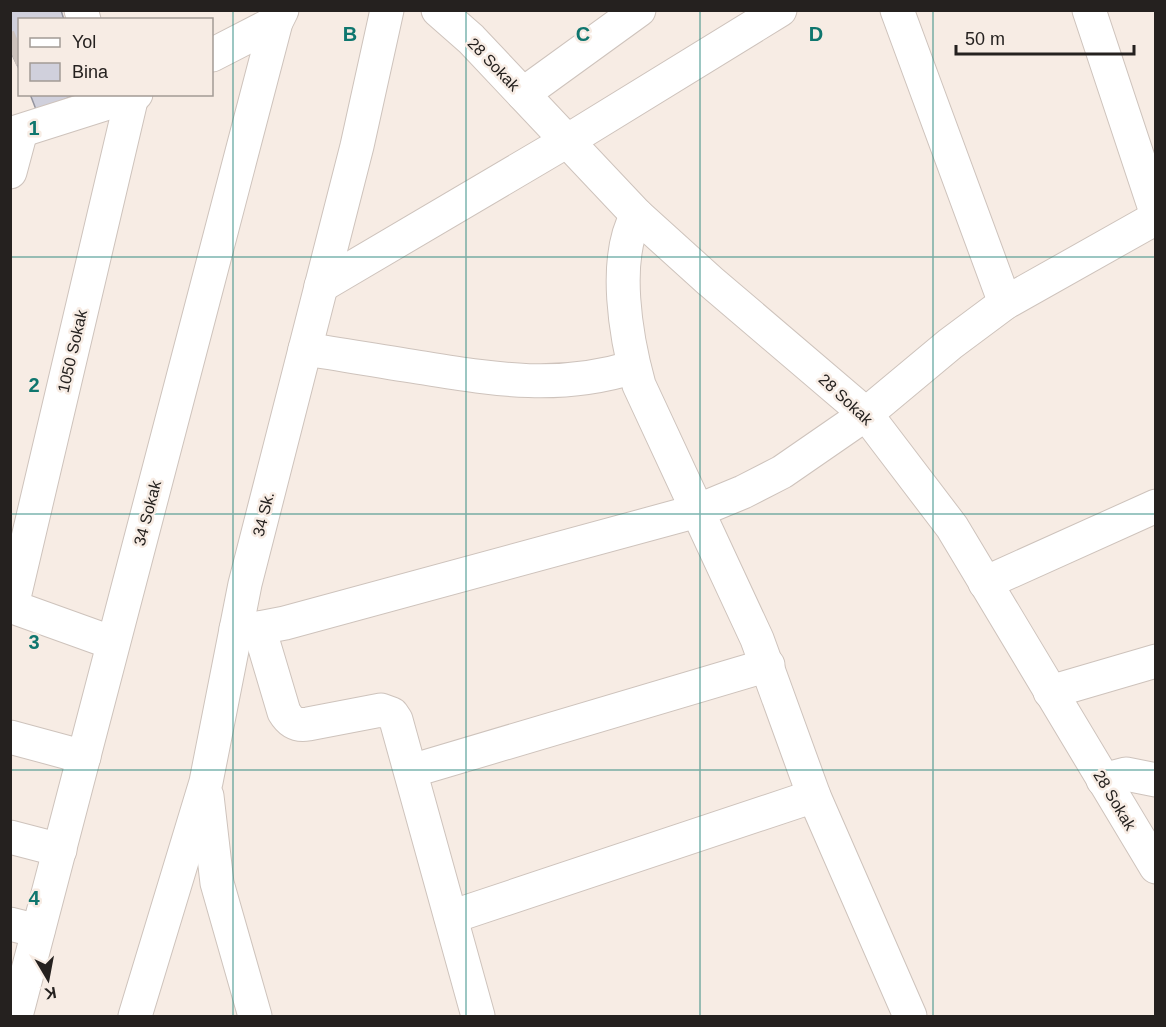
<svg xmlns="http://www.w3.org/2000/svg" width="1166" height="1027" font-family="Arial,sans-serif">
  <rect width="100%" height="100%" fill="#f7ece4"/>
  <!-- building -->
  <g fill="#d0d0dc" stroke="#94959f" stroke-width="1.5">
    <polygon points="15,10 61,10 64,20 20,20 20,71 10,50 10,12"/>
    <polygon points="30,94 77,94 37,112"/>
  </g>
  <g fill="none" stroke-linecap="round" stroke-linejoin="round">
    <!-- minor-tunnel -->
    <polyline stroke="#cdc3bd" stroke-width="33" stroke-dasharray="33 16" stroke-linecap="butt" points="10,50 20,46"/>
    <defs>
      <g id="minor">
        <polyline points="81,10 84,20"/>
        <polyline points="438,10 471,39 637,215 710,281 866,414 952,527 1156,867"/>
        <polyline points="897,10 1005,303"/>
        <polyline points="1089,10 1156,212"/>
        <polyline points="212,55 276,22"/>
        <polyline points="523,94 639,10"/>
        <polyline points="10,134 136,94"/>
        <polyline points="10,172 21,131"/>
        <path d="M637 215C612 259 626 338 639 385L757 639 814 796 910 1016"/>
        <polyline points="321,286 567,141 780,10"/>
        <path d="M305 349C345 355 384 362 424 368 498 380 560 390 634 367"/>
        <polyline points="985,583 1156,506"/>
        <polyline points="10,606 113,643"/>
        <polyline points="12,606 132,96 131,94"/>
        <path d="M259 628 284 712C290 722 296 726 308 724L381 710 392 714 396 720 478 1016"/>
        <polyline points="236,629 259,628 285,623 697,511 743,492 782,472 866,414 950,344 1005,303 1156,218"/>
        <polyline points="1050,692 1156,661"/>
        <polyline points="10,737 84,757"/>
        <polyline points="411,771 768,665"/>
        <polyline points="1103,780 1126,774 1156,780"/>
        <polyline points="207,796 217,883 255,1016"/>
        <polyline points="10,837 60,850"/>
        <polyline points="451,917 814,796"/>
        <polyline points="10,924 38,931"/>
        <polyline points="16,1016 276,22 282,10"/>
        <polyline points="135,1016 206,782 245,584 357,146 387,10"/>
      </g>
    </defs>
    <!-- minor casing -->
    <use href="#minor" stroke="#cec3bc" stroke-width="35"/>
    <!-- minor -->
    <use href="#minor" stroke="#fff" stroke-width="33"/>
  </g>
  <!-- grid -->
  <path fill="none" stroke="#0f766e" stroke-width="1.5" stroke-opacity="0.55" d="M233 10V1016M466 10V1016M700 10V1016M933 10V1016M10 257H1156M10 514H1156M10 770H1156"/>
  <g text-anchor="middle" stroke-width="5" stroke-linejoin="round" paint-order="stroke">
    <!-- street labels -->
    <g font-size="16" fill="#25211f" stroke="#f7ece4">
      <text transform="translate(494 64) rotate(46)" y="6">28 Sokak</text>
      <text transform="translate(72 351) rotate(-77)" y="6">1050 Sokak</text>
      <text transform="translate(846 399) rotate(43)" y="6">28 Sokak</text>
      <text transform="translate(147 513) rotate(-75)" y="6">34 Sokak</text>
      <text transform="translate(263 514) rotate(-76)" y="6">34 Sk.</text>
      <text transform="translate(1115 800) rotate(59)" y="6">28 Sokak</text>
    </g>
  </g>
  <g font-size="20" text-anchor="middle" font-weight="bold" fill="#0f766e" stroke="#f7ece4" stroke-width="5" stroke-linejoin="round" paint-order="stroke">
    <text x="350" y="41">B</text>
    <text x="583" y="41">C</text>
    <text x="816" y="41">D</text>
    <text x="34" y="135">1</text>
    <text x="34" y="392">2</text>
    <text x="34" y="649">3</text>
    <text x="34" y="905">4</text>
  </g>
  <!-- border -->
  <rect width="1166" height="1027" fill="none" stroke="#25211f" stroke-width="24"/>
  <!-- legend -->
  <rect x="18" y="18" width="195" height="78" fill="#f7ece4" stroke="#a39b95" stroke-width="1.5"/>
  <rect x="30" y="38" width="30" height="9" fill="#ffffff" stroke="#a39b95" stroke-width="1.5"/>
  <text x="72" y="48" font-size="18" fill="#25211f">Yol</text>
  <rect x="30" y="63" width="30" height="18" fill="#d0d0dc" stroke="#a39b95" stroke-width="1.5"/>
  <text x="72" y="78" font-size="18" fill="#25211f">Bina</text>
  <!-- north arrow -->
  <g transform="translate(48 979) rotate(170)" stroke="#f7ece4" stroke-width="4.5" paint-order="stroke">
  <path d="M0-4.5L10 22L0 15L-10 22Z" fill="#25211f"/>
  <text y="-9" font-size="16" font-weight="bold" text-anchor="middle" fill="#25211f">K</text>
  </g>
  <!-- scale -->
  <path d="M956 45v9h178v-9" fill="none" stroke="#25211f" stroke-width="3"/>
  <text x="965" y="45" font-size="18" fill="#25211f" stroke="#f7ece4" stroke-width="4.5" paint-order="stroke">50 m</text>
</svg>
